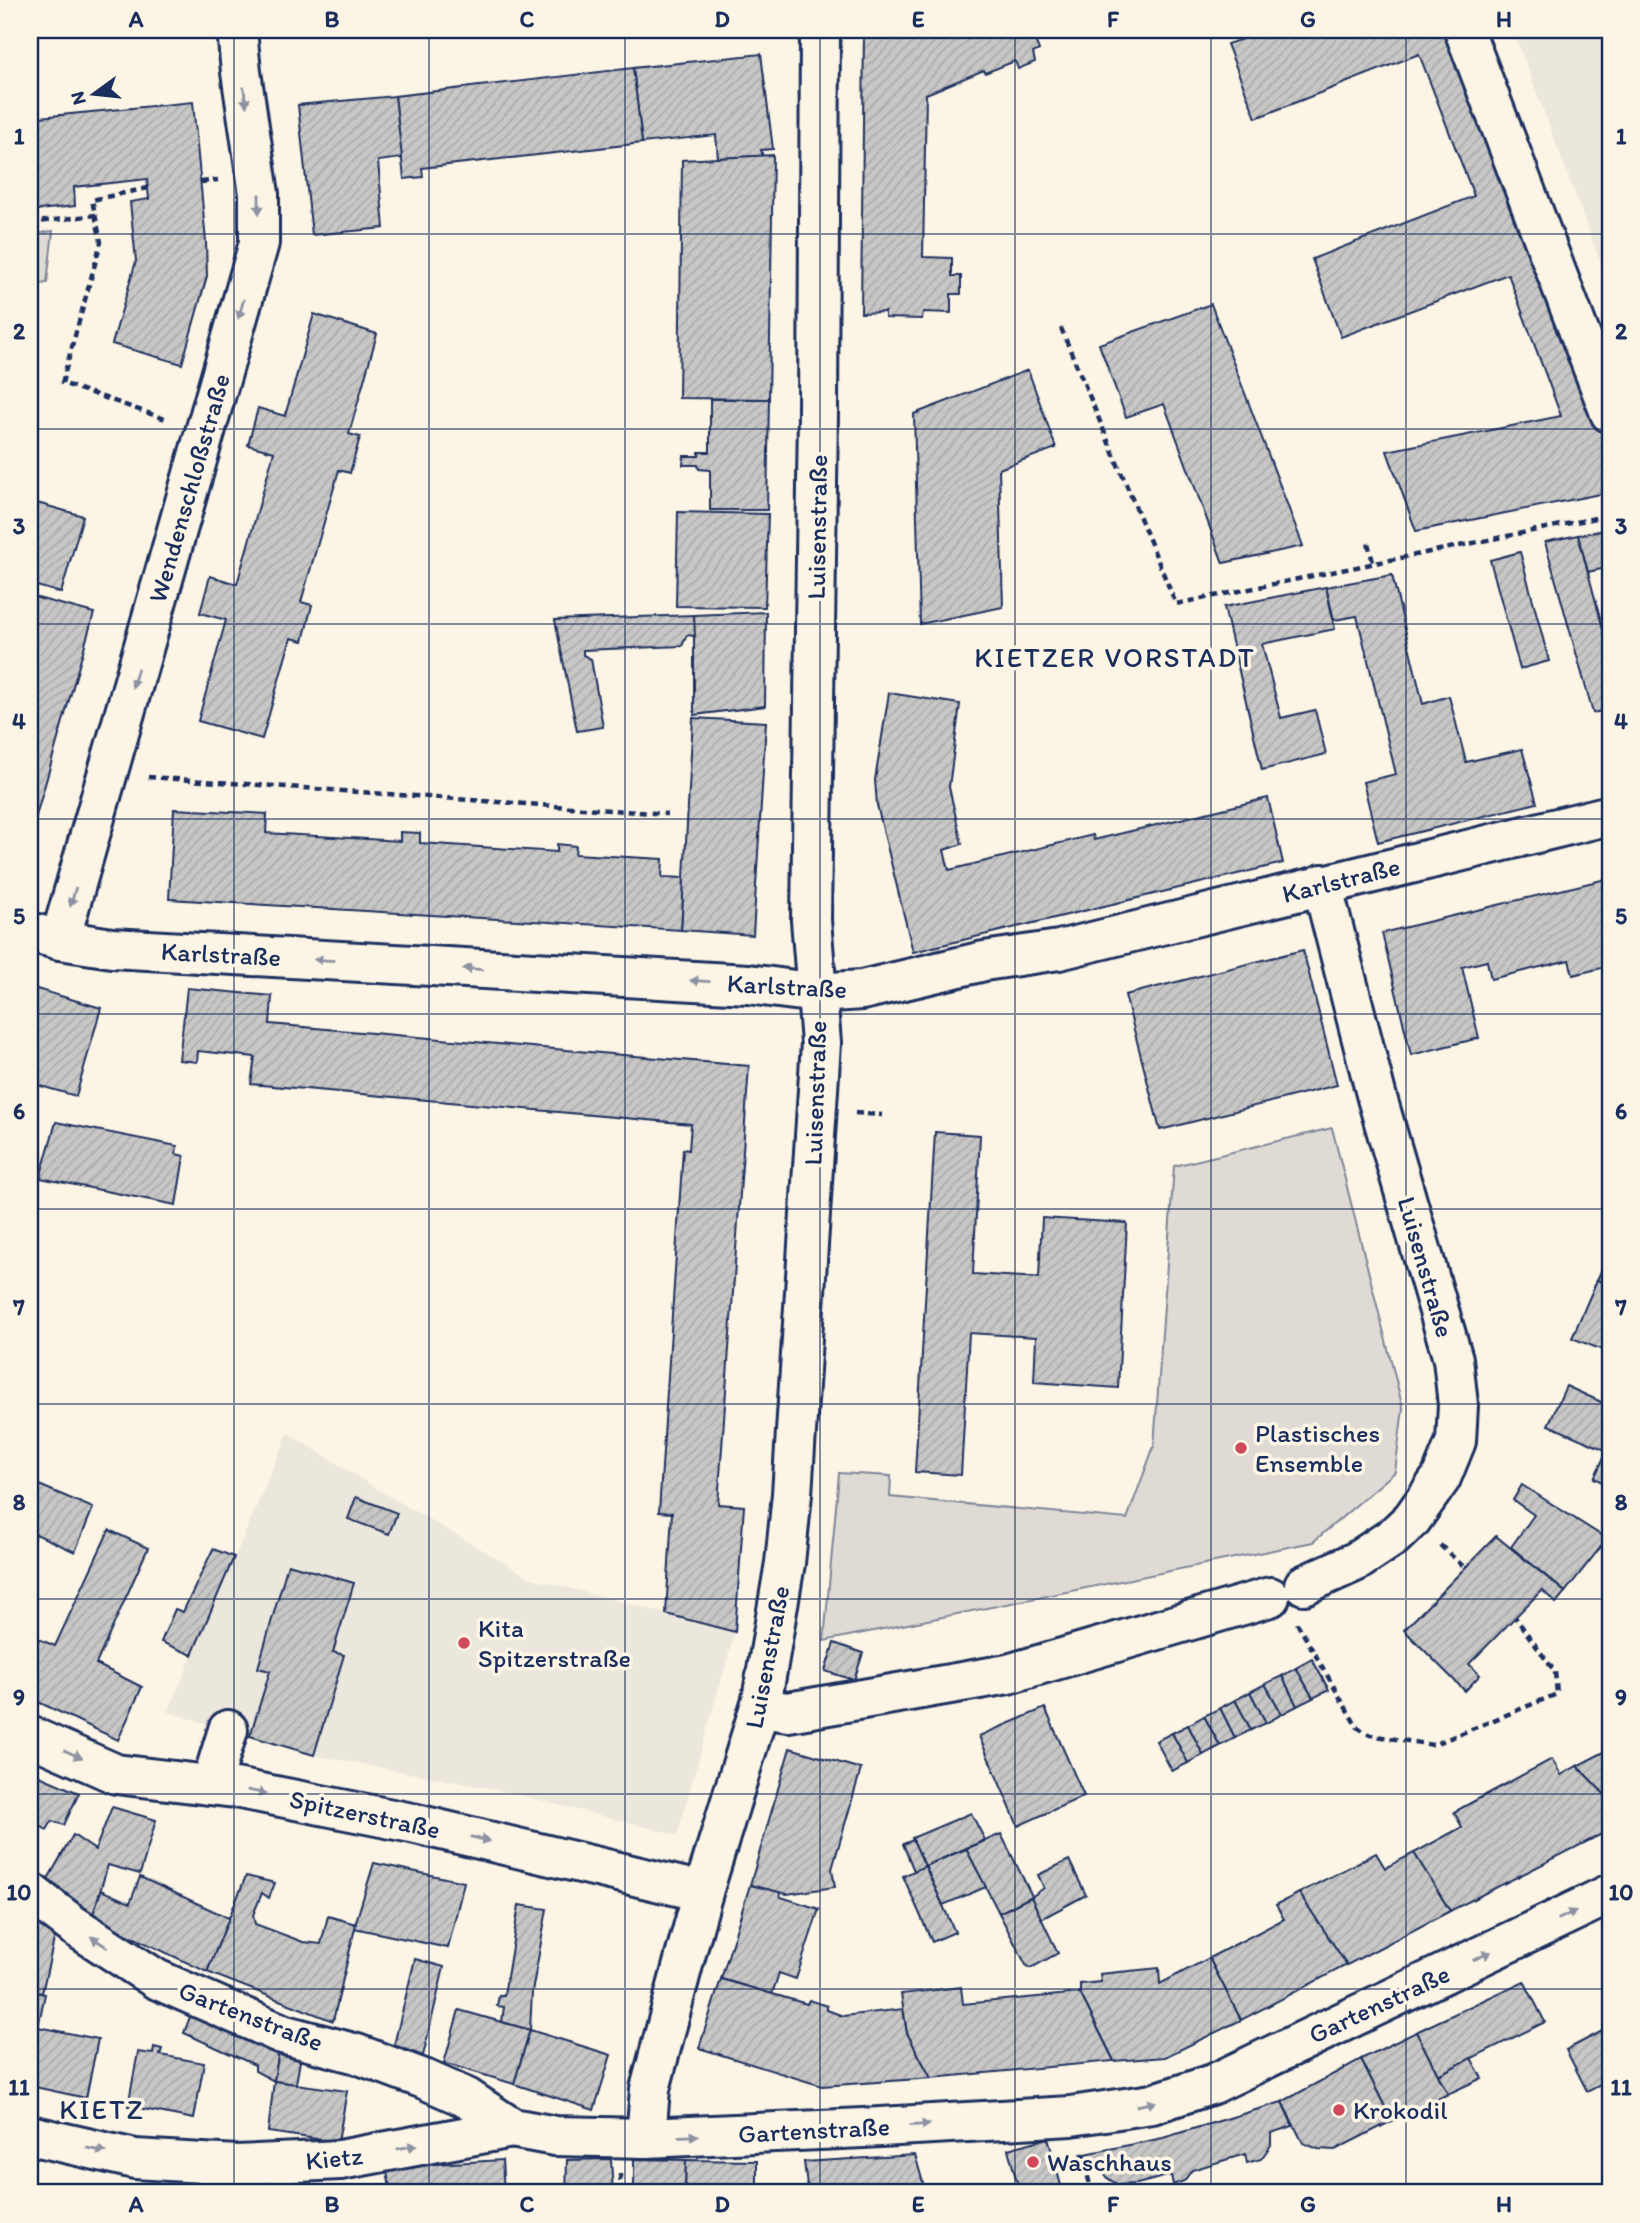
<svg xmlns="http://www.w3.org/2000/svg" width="1640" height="2223" font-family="Itim,sans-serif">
  <defs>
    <pattern id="building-hatch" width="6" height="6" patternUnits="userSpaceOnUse" patternTransform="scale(1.75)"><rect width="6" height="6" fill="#c8c7c6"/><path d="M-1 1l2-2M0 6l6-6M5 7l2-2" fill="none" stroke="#ababac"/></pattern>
  </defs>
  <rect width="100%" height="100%" fill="#fcf5e5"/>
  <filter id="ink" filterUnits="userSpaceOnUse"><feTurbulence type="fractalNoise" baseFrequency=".0143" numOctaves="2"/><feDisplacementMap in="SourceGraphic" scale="14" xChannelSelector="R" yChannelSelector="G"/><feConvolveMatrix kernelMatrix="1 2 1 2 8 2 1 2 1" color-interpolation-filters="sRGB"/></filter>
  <g filter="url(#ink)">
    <!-- built -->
    <g fill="#ece7dc">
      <polygon points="1513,30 1610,30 1610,287"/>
      <polygon points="288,1433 380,1491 531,1578 735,1632 677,1835 499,1790 314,1755 168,1712"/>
    </g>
    <!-- green -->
    <g fill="#dfdbd4" stroke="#7d8599" stroke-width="2">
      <polygon points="53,231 47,283 30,286 30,235"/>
      <polygon points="1332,1128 1403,1408 1395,1472 1313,1542 824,1641 839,1473 891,1476 890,1497 1127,1519 1154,1446 1174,1166"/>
    </g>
    <!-- building -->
    <g fill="url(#building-hatch)" stroke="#1b2f5e" stroke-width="2">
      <polygon points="868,30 892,30 893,33 901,33 909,30 1031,30 1039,50 1033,53 1035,62 1018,69 1015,61 985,73 984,70 926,94 923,257 952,258 952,276 961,276 961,294 951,294 951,313 923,312 922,319 885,318 885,312 861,313 864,32"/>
      <polygon points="1268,30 1453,30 1610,440 1607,441 1610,449 1610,492 1416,531 1387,451 1561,416 1508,274 1341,337 1312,259 1474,196 1419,54 1256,118 1227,44"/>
      <polygon points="761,54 773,149 761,150 763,156 718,158 716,135 642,143 633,68"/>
      <polygon points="633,68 642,143 422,168 423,177 404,179 395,96"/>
      <polygon points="395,96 402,158 378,161 384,228 312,235 298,105"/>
      <polygon points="193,102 206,242 207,276 182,364 112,344 136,261 130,202 149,199 147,179 74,187 75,206 30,211 30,118"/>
      <polygon points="773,155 769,399 679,398 682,160"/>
      <polygon points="1211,304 1303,546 1223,563 1164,404 1126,417 1099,344"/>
      <polygon points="314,314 377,334 349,434 360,437 350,473 339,470 301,602 312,605 303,641 291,638 262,739 198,721 226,620 200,613 210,576 237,584 274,452 248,445 258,408 285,416"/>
      <polygon points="1028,370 1056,448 999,469 1003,607 920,624 914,414"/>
      <polygon points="710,399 769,399 767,510 710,510 710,470 699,469 698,465 683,465 684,456 699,456 699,452 710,452"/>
      <polygon points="30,501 83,516 61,593 30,584"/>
      <polygon points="678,512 768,514 765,607 676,606"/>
      <polygon points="1610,529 1610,567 1588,572 1578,535"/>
      <polygon points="1578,535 1610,655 1610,709 1593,713 1545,542"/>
      <polygon points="1520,552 1549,661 1520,669 1490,560"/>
      <polygon points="1392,575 1423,704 1449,696 1466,762 1522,749 1537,803 1378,842 1363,782 1396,774 1357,616 1334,620 1326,587"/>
      <polygon points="1326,587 1335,629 1262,644 1281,718 1315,710 1326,754 1262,770 1224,607"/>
      <polygon points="30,596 94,613 30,837"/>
      <polygon points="766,612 765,706 694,715 694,615"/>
      <polygon points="694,615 695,636 687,635 682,646 583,650 583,655 591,659 603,727 577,731 555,620"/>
      <polygon points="889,693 960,704 949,787 962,844 944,850 949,870 1093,835 1094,840 1268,798 1283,863 913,952 877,805 875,780"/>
      <polygon points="693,718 766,722 753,935 681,930"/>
      <polygon points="174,809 267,814 266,833 400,841 400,832 420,833 420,843 557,852 557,844 576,846 575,854 663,859 662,877 684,878 681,930 169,899"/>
      <polygon points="1610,878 1610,966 1573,975 1569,960 1491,979 1487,961 1462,967 1479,1038 1411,1055 1382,933"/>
      <polygon points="1303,950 1337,1085 1160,1130 1125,995"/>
      <polygon points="30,987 101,1008 76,1096 30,1083"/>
      <polygon points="187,988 272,996 270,1024 749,1066 718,1504 744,1506 735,1632 666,1614 672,1513 659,1512 683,1149 689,1150 691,1124 251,1084 255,1057 198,1051 197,1062 179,1060"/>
      <polygon points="56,1122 177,1146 176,1154 184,1156 176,1205 40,1178"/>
      <polygon points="935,1132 980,1135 973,1274 1039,1278 1042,1218 1127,1223 1118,1388 1034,1382 1036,1337 969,1333 961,1475 915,1472"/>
      <polygon points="1610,1251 1610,1285 1597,1280"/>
      <polygon points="1597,1280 1610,1285 1610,1353 1572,1338"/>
      <polygon points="1566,1386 1610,1406 1610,1452 1548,1425"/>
      <polygon points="1607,1451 1610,1452 1610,1486 1594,1478"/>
      <polygon points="39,1485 93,1508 75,1552 36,1534 30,1546 30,1504"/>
      <polygon points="1522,1485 1607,1539 1565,1592 1511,1547 1534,1515 1513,1500"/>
      <polygon points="356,1497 397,1513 389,1534 348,1519"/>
      <polygon points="109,1530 148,1548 96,1664 142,1687 118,1740 30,1698 30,1635 55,1646"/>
      <polygon points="1496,1536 1565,1592 1556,1603 1542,1590 1469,1664 1480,1675 1465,1691 1404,1630"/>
      <polygon points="213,1549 234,1557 192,1655 161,1642 175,1609 183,1612"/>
      <polygon points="288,1564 354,1583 333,1652 344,1655 314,1755 250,1736 270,1671 258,1668"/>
      <polygon points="834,1643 863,1653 854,1680 825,1671"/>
      <polygon points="1312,1659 1329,1690 1313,1698 1296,1668"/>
      <polygon points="1296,1668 1313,1698 1297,1706 1282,1676"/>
      <polygon points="1282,1676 1297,1706 1282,1714 1265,1684"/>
      <polygon points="1265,1684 1282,1714 1266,1723 1250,1692"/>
      <polygon points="1250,1692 1266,1723 1251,1730 1235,1700"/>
      <polygon points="1235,1700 1251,1730 1235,1738 1220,1708"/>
      <polygon points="1045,1708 1084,1796 1018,1826 979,1736"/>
      <polygon points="1220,1708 1235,1738 1220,1746 1204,1716"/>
      <polygon points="1204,1716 1220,1746 1203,1755 1188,1725"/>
      <polygon points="1188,1725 1203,1755 1188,1763 1172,1733"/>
      <polygon points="1172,1733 1188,1763 1172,1771 1156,1741"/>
      <polygon points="790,1748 861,1769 832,1869 835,1887 787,1894 750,1885"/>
      <polygon points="1610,1749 1610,1800 1577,1766"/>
      <polygon points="1552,1759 1561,1775 1577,1766 1610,1800 1610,1830 1450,1911 1414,1853 1462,1827 1454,1812"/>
      <polygon points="30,1772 79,1793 64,1825 52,1821 47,1830 40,1826 30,1849"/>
      <polygon points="112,1807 156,1820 140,1874 108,1865 92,1918 44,1886 73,1835 95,1850"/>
      <polygon points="971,1813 985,1840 925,1866 912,1838"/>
      <polygon points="1001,1834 1032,1896 999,1913 966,1849"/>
      <polygon points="913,1840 925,1866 914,1871 903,1844"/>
      <polygon points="966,1849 986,1887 943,1905 925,1866"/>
      <polygon points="1376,1853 1385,1868 1414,1853 1450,1911 1347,1965 1299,1893"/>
      <polygon points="1069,1860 1086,1895 1041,1919 1031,1897 1044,1888 1038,1875"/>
      <polygon points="374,1863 464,1882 448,1948 354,1928"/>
      <polygon points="925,1866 955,1932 932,1942 903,1876"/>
      <polygon points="246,1876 275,1883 269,1898 262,1893 253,1915 255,1924 303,1942 321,1944 328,1916 356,1924 333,2021 207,1972"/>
      <polygon points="140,1877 229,1918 207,1972 92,1918 101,1890 130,1903"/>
      <polygon points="750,1885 779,1892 781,1897 819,1909 796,1979 779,1973 772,1994 721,1979"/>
      <polygon points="1299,1893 1347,1965 1241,2020 1209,1958 1284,1919 1276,1905"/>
      <polygon points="1031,1897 1058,1953 1031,1968 1026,1965 999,1913"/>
      <polygon points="519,1905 547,1909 532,1992 530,2030 502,2022 504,2007 497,2006 499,1995 504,1995"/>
      <polygon points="30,1913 56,1931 42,1993 30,1991"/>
      <polygon points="1209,1958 1241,2020 1165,2057 1114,2061 1080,1993 1080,1984 1101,1982 1100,1974 1159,1968 1160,1984"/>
      <polygon points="415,1959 444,1967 423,2056 394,2045"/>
      <polygon points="721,1979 807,2004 809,2000 827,2006 827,2010 843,2016 903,2009 907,2033 931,2078 822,2086 699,2048"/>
      <polygon points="1524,1981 1545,2022 1438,2075 1416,2032"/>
      <polygon points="961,1987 963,2004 1080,1993 1114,2061 931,2078 907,2033 901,1994"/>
      <polygon points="30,1991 45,1994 38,2027 98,2039 86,2098 30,2086"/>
      <polygon points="459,2010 530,2030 514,2084 444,2063"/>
      <polygon points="191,2014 279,2051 274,2081 255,2071 255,2065 184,2033"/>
      <polygon points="1610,2027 1610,2079 1587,2091 1566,2050"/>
      <polygon points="530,2030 611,2055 594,2110 514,2084"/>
      <polygon points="1416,2032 1448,2094 1392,2121 1361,2059"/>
      <polygon points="154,2047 162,2049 160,2055 204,2063 194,2119 128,2106 138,2052 153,2054"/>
      <polygon points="279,2051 301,2055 296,2084 274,2081"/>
      <polygon points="1471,2058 1482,2078 1448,2094 1438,2075"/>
      <polygon points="1361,2059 1392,2121 1335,2150 1318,2149 1303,2143 1282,2102"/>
      <polygon points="274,2081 347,2091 338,2142 268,2132"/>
      <polygon points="1282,2102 1293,2126 1271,2133 1271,2145 1261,2159 1247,2163 1245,2154 1192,2170 1184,2181 1173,2185 1171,2175 1137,2184 1118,2185 1106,2177 1102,2167 1088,2170 1085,2154 1163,2138"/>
      <polygon points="1048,2138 1063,2193 1020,2193 1008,2149"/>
      <polygon points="915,2155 926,2193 808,2193 804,2162"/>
      <polygon points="611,2159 613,2193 566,2193 567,2160"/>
      <polygon points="634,2159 686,2160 685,2193 634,2193"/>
      <polygon points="502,2160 504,2193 391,2193 387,2172 419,2165"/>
      <polygon points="686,2160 757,2161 757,2193 685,2193"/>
    </g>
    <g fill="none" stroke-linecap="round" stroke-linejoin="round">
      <defs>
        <g id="minor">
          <polyline points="1464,30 1610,413"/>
          <polyline points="30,932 60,940 112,948 748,984 817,993 862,990 984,961 1059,950 1610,815"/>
          <polyline points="60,940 259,243 259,194 241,72 237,30"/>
          <polyline points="1304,1585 1357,1561 1393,1537 1412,1519 1441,1478 1456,1441 1458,1405 1453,1359 1377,1098 1322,884"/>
          <polyline points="760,1708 788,1712 1008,1674 1270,1597"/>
          <polyline points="30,1736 116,1774 235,1788 412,1823 703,1892"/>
          <polyline points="211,1785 228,1730"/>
          <polyline points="30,1892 73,1925 156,1979 282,2034 357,2054 424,2079 467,2098 512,2128 555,2136 646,2138 863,2128 1071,2116 1152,2104 1213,2084 1610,1894"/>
          <polyline points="30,2135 135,2159 237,2165 340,2160 512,2128"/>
          <polyline points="646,2138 650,2089 685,1957 703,1892 762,1700 785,1563 792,1494 821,1043 811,920 818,412 820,30"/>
        </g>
      </defs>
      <!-- minor casing -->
      <use href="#minor" stroke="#1b2f5e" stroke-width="44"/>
      <!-- path -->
      <g stroke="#1b2f5e" stroke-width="4.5" stroke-dasharray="7 5" stroke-linecap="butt">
        <polyline points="201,182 218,180"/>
        <polyline points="148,188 92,200 101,242 62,383 168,420"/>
        <polyline points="30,223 96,215"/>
        <polyline points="1061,328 1176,604 1610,515"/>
        <polyline points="1368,543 1373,562"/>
        <polyline points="148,777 667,814"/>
        <polyline points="855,1113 882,1115"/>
        <polyline points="1440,1545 1465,1568"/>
        <polyline points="1297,1623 1357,1727 1370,1735 1433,1745 1557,1694 1555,1672 1515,1617"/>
        <polyline points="1082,2153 1092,2193"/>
        <polyline points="620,2174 621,2193"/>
        <polyline points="1426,2190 1428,2193"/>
      </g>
      <!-- minor -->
      <use href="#minor" stroke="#fcf5e5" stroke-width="38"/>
      <!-- tram -->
      <polyline stroke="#1b2f5e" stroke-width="2" points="30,32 46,30"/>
    </g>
    <!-- one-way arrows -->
    <defs><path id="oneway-solid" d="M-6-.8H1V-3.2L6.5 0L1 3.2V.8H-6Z" transform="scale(1.75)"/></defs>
    <g fill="#8c92a2">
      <use href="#oneway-solid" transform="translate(245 97) rotate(81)"/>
      <use href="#oneway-solid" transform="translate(259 204) rotate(90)"/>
      <use href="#oneway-solid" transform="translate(241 309) rotate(106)"/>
      <use href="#oneway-solid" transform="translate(135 678) rotate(106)"/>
      <use href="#oneway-solid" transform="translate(73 897) rotate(106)"/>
      <use href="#oneway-solid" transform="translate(324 960) rotate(-177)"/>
      <use href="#oneway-solid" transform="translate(473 969) rotate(-177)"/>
      <use href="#oneway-solid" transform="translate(700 981) rotate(-177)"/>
      <use href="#oneway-solid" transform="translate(73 1754) rotate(23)"/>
      <use href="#oneway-solid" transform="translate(257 1792) rotate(11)"/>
      <use href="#oneway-solid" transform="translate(480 1839) rotate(13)"/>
      <use href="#oneway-solid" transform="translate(1567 1915) rotate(-26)"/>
      <use href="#oneway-solid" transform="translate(99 1942) rotate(-147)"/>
      <use href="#oneway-solid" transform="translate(1482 1956) rotate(-25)"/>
      <use href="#oneway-solid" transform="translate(1146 2104) rotate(-11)"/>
      <use href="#oneway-solid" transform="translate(920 2125) rotate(-3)"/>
      <use href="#oneway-solid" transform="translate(688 2136) rotate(-3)"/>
      <use href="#oneway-solid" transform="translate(407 2147) rotate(-11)"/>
      <use href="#oneway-solid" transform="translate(96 2150) rotate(13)"/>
    </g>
  </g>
  <!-- grid -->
  <path fill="none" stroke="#1b2f5e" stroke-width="2" stroke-opacity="0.55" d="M234 30V2193M429 30V2193M625 30V2193M820 30V2193M1015 30V2193M1211 30V2193M1406 30V2193M30 234H1610M30 429H1610M30 624H1610M30 819H1610M30 1014H1610M30 1209H1610M30 1404H1610M30 1599H1610M30 1794H1610M30 1989H1610"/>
  <!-- markers -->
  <g fill="#d1495b" stroke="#fcf5e5" stroke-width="2.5">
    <circle cx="1241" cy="1448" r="7"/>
    <circle cx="464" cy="1643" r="7"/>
    <circle cx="1339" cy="2110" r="7"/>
    <circle cx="1033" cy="2162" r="7"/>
  </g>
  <g text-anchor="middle" stroke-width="7" stroke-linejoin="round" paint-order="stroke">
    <!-- street labels -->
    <g font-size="26" fill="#1b2f5e" stroke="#fcf5e5">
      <text transform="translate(189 488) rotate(-74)" y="9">Wendenschloßstraße</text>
      <text transform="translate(817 527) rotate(-89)" y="9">Luisenstraße</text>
      <text transform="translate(1341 880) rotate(-14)" y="9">Karlstraße</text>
      <text transform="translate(221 954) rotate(3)" y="9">Karlstraße</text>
      <text transform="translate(787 986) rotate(3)" y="9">Karlstraße</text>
      <text transform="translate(815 1093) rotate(-88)" y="9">Luisenstraße</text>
      <text transform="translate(1426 1267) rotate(74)" y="9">Luisenstraße</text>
      <text transform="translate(767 1657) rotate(-79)" y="9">Luisenstraße</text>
      <text transform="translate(365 1814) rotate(12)" y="9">Spitzerstraße</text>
      <text transform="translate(1379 2004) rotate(-25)" y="9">Gartenstraße</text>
      <text transform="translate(251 2016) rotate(21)" y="9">Gartenstraße</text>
      <text transform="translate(814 2130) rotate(-3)" y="9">Gartenstraße</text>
      <text transform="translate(334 2158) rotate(-6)" y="9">Kietz</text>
    </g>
    <!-- poi labels -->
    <g font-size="26" fill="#1b2f5e" stroke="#fcf5e5" text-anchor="start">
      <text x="1255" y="1442">Plastisches<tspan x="1255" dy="30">Ensemble</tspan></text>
      <text x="478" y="1637">Kita<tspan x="478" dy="30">Spitzerstraße</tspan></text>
      <text x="1353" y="2119">Krokodil</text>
      <text x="1047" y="2171">Waschhaus</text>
    </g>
    <!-- neighbourhood labels -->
    <g font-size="28" letter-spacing="2" fill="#1b2f5e" stroke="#fcf5e5">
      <text x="1115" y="667">KIETZER VORSTADT</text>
      <text x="102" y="2119">KIETZ</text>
    </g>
  </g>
  <!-- margin -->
  <rect width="1640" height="2223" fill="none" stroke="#fcf5e5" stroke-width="77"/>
  <!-- north arrow -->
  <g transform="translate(94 94) rotate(255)" stroke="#fcf5e5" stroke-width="5" paint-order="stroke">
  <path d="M0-5L12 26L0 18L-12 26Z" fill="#1b2f5e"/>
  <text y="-10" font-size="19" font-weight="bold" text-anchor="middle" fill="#1b2f5e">N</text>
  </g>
  <rect x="38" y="38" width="1564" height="2146" fill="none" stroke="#1b2f5e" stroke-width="2.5"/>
  <g font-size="23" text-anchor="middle" font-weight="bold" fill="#1b2f5e">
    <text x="136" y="27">A</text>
    <text x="332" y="27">B</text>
    <text x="527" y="27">C</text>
    <text x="722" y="27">D</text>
    <text x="918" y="27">E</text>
    <text x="1113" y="27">F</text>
    <text x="1308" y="27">G</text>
    <text x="1504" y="27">H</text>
    <text x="19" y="144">1</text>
    <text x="1621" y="144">1</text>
    <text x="19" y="339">2</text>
    <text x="1621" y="339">2</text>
    <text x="19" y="534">3</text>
    <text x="1621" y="534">3</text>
    <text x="19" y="729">4</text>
    <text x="1621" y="729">4</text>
    <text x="19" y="924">5</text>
    <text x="1621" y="924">5</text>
    <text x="19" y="1119">6</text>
    <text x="1621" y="1119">6</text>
    <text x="19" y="1315">7</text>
    <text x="1621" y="1315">7</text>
    <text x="19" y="1510">8</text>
    <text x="1621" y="1510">8</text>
    <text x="19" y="1705">9</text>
    <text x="1621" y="1705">9</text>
    <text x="19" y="1900">10</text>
    <text x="1621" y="1900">10</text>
    <text x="19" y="2095">11</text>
    <text x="1621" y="2095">11</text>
    <text x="136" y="2212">A</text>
    <text x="332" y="2212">B</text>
    <text x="527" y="2212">C</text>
    <text x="722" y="2212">D</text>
    <text x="918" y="2212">E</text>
    <text x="1113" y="2212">F</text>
    <text x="1308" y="2212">G</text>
    <text x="1504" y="2212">H</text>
  </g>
</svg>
